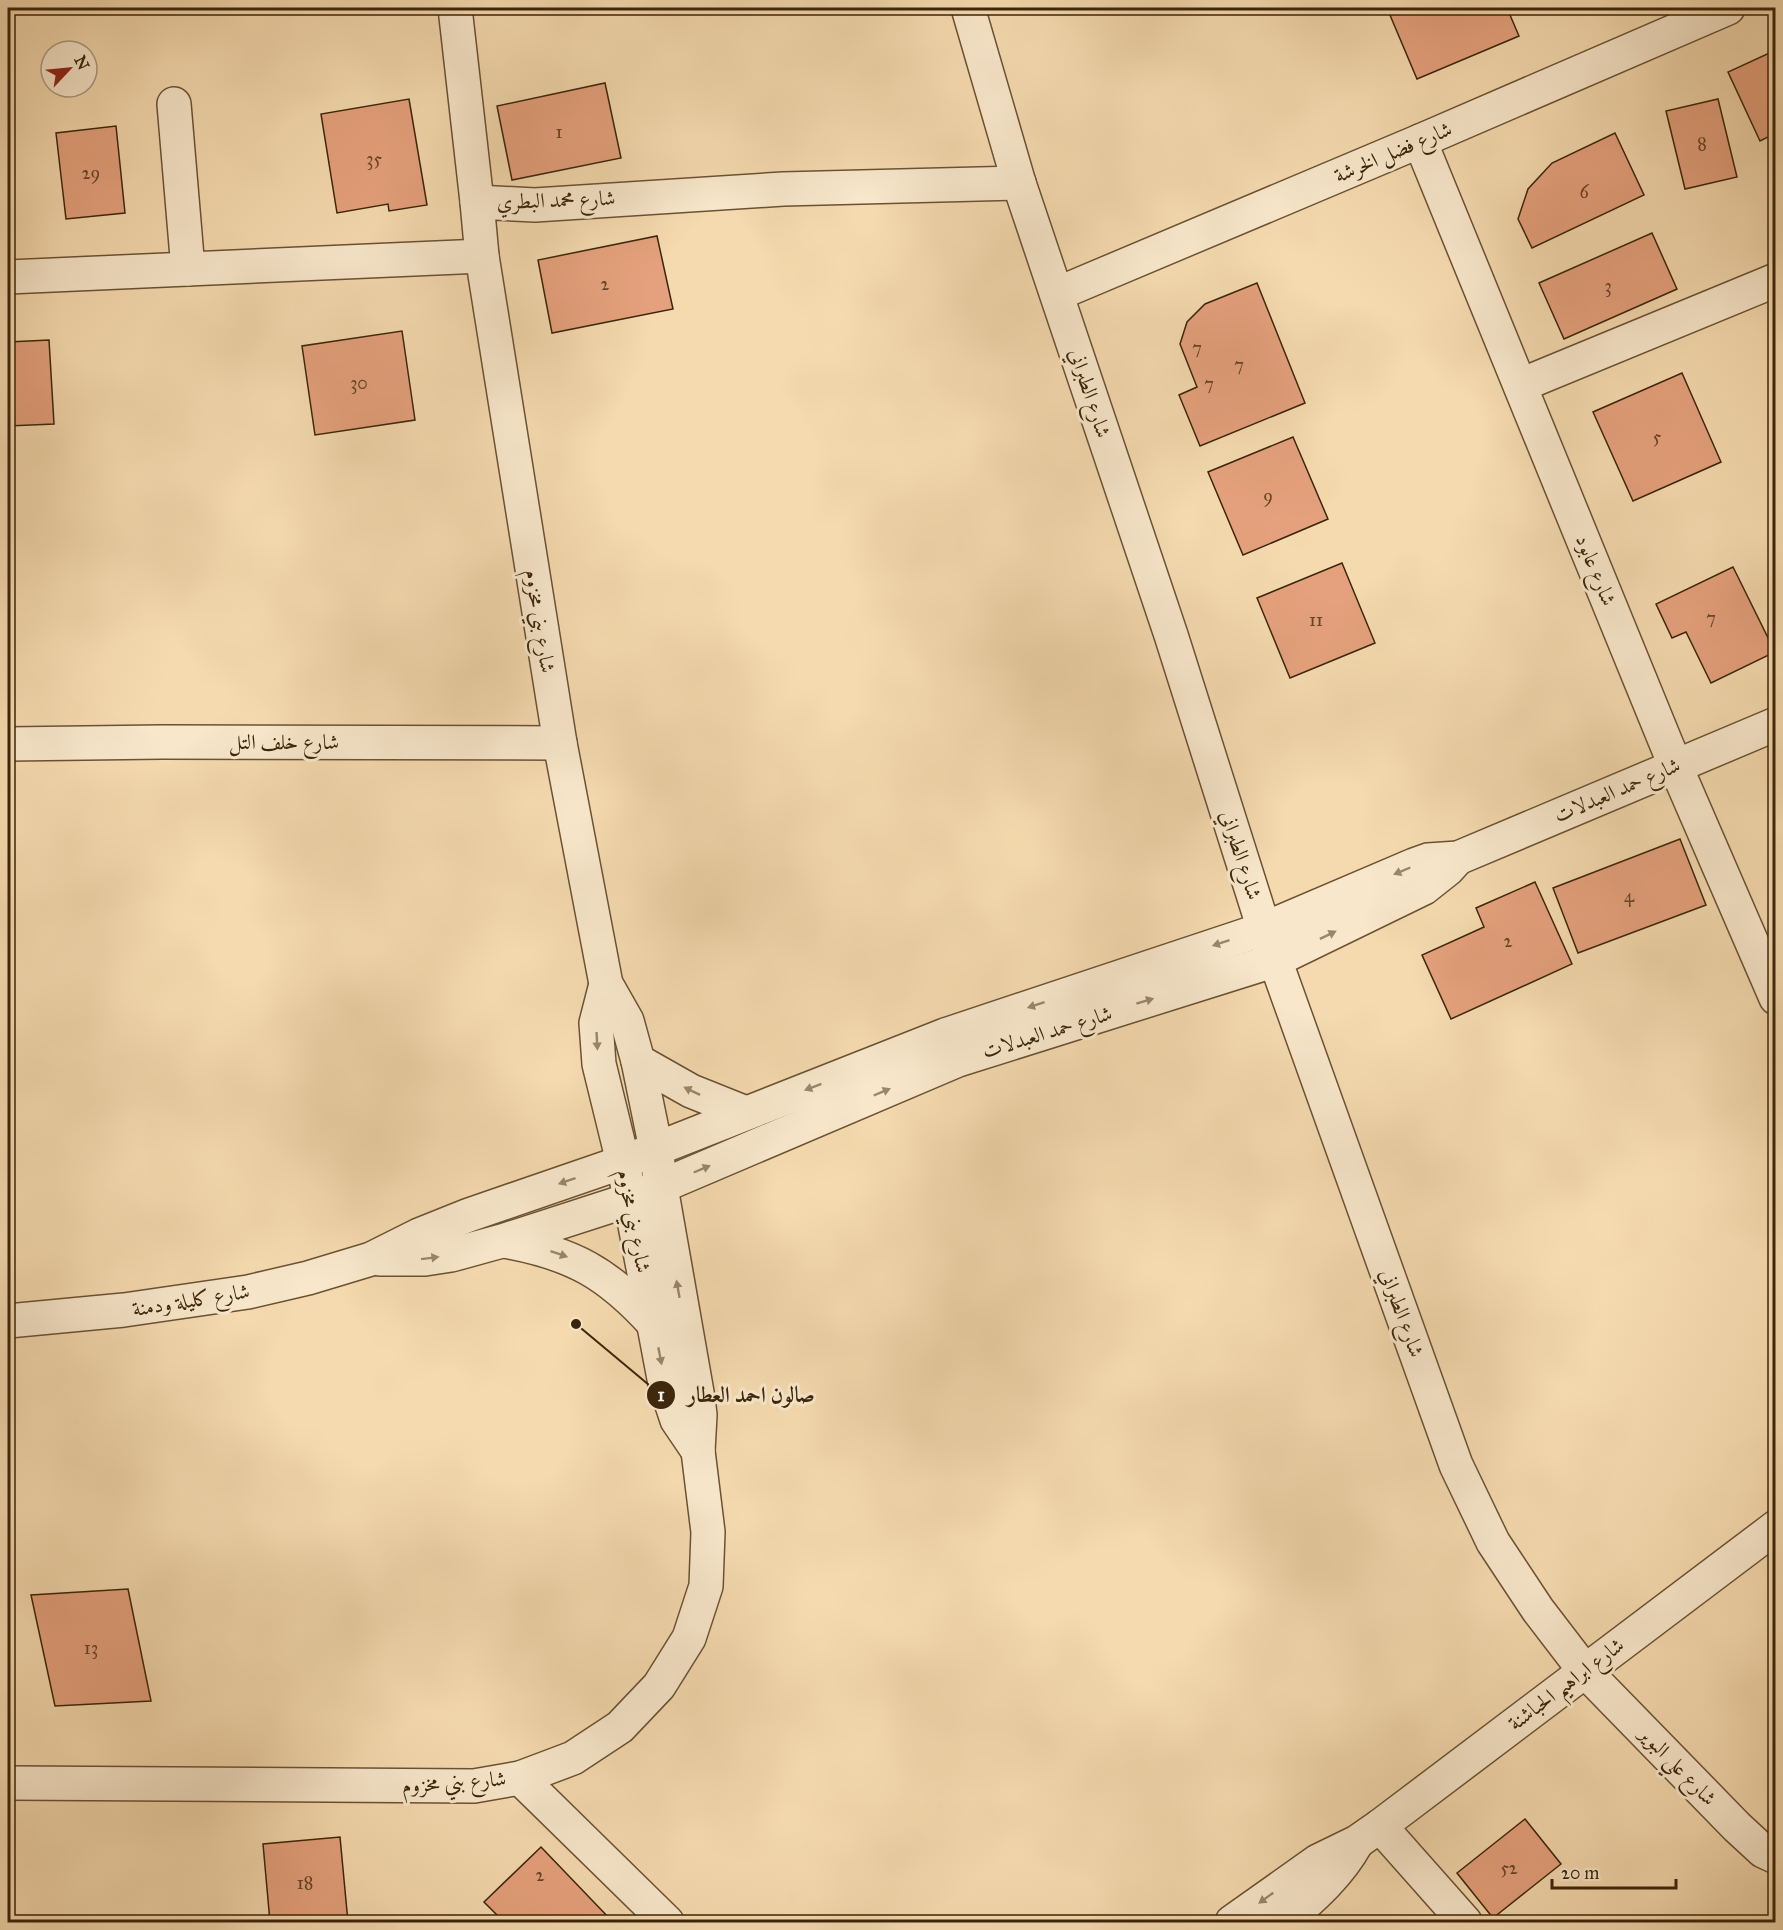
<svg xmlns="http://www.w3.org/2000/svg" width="1783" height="1930" font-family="'IM FELL Great Primer',Amiri,serif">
  <rect width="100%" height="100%" fill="#f5daaf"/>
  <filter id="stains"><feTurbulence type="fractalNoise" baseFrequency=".00333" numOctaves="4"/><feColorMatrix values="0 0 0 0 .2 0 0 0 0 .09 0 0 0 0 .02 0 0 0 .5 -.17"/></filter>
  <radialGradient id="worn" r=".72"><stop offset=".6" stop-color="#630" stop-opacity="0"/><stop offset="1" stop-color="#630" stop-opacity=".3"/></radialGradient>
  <!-- building -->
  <g fill="#e5a17d" stroke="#3b250a" stroke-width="1.5">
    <polygon points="1387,8 1507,8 1519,36 1417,79"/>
    <polygon points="1776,50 1776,133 1760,141 1728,72"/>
    <polygon points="605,83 621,158 512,180 497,106"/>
    <polygon points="409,99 427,205 389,211 388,204 337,213 321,114"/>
    <polygon points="1718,99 1737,177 1685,189 1666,111"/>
    <polygon points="116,126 125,213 66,219 56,133"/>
    <polygon points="1615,133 1644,195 1532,248 1518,219 1528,189 1552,163"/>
    <polygon points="1652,233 1677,289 1564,339 1539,283"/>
    <polygon points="657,236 673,309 552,333 538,260"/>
    <polygon points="1257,283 1305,403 1200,446 1179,395 1197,387 1180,344 1187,322 1205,304"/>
    <polygon points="402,331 415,420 315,435 302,346"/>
    <polygon points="49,340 54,424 8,426 8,342"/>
    <polygon points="1682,373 1721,462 1633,501 1593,412"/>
    <polygon points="1293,437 1328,519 1243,555 1208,472"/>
    <polygon points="1342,563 1375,643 1290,678 1257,598"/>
    <polygon points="1733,567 1775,652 1711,683 1686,632 1672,638 1656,604"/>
    <polygon points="1680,839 1706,905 1578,953 1553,888"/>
    <polygon points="1535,882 1572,964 1451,1019 1422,955 1484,927 1476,908"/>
    <polygon points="128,1589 151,1701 55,1706 31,1595"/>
    <polygon points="1525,1819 1561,1864 1493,1918 1457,1873"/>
    <polygon points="340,1837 348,1922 270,1922 263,1844"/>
    <polygon points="541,1847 612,1921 610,1922 504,1922 484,1902"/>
  </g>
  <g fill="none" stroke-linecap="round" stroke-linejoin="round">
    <defs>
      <g id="minor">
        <polyline points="455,8 477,202"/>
        <polyline points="968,8 1019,183 1171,635 1264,929 1456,1465 1493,1542 1538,1610 1584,1670 1737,1827 1763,1851 1776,1857"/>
        <polyline points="174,104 188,269"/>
        <polyline points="1420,141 1675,765 1776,998"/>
        <polyline points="8,277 482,256"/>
        <polyline points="1057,294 1420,141 1728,8"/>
        <polyline points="1521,385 1776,280"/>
        <polyline points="8,744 162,742 560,743"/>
        <polyline points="606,984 596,1023 599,1064 623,1162 665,1384 677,1420 698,1451"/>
        <polyline points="638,1061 691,1091 746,1113"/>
        <path d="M504 1241C572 1253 608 1273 654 1324"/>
        <polyline points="380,1259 425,1259 451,1255 502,1241 629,1200 958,1060 1276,960 1424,888 1448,869 1458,858"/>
        <polyline points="8,1321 124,1310 248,1292 308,1278 371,1259 419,1235 469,1215 623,1162 945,1035 1264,929 1414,865 1428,860 1458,858 1776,724"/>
        <polyline points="520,1778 667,1922"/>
        <polyline points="8,1783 474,1786 520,1778 573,1758 620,1727 659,1686 689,1638 706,1586 708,1532 698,1451 700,1415 698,1398 661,1187 656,1149 638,1061 627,1021 606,984 560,743 482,256 477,202 535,205 783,189 1019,183"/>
        <polyline points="1380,1826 1465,1922"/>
        <polyline points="1232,1922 1318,1861 1357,1842 1380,1826 1776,1527"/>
        <path d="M1285 1922C1312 1898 1338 1876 1356 1844"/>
      </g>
    </defs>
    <!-- minor casing -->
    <use href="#minor" stroke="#6a5233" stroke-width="36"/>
    <!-- minor -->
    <use href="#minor" stroke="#f8e7cb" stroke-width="33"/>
  </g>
  <!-- one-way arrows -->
  <defs><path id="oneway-solid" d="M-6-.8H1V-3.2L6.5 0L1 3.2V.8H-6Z" transform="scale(1.5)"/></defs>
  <g fill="#9a866a">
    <use href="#oneway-solid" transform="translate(1402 871) rotate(157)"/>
    <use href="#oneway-solid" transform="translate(1328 935) rotate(-26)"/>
    <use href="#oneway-solid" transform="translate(1221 943) rotate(162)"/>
    <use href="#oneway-solid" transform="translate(1145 1001) rotate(-17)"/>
    <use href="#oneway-solid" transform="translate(1036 1005) rotate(162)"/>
    <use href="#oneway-solid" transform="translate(597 1041) rotate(87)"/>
    <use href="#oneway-solid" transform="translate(813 1087) rotate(159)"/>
    <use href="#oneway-solid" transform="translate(692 1091) rotate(-154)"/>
    <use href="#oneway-solid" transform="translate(882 1092) rotate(-23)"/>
    <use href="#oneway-solid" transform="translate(702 1169) rotate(-23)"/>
    <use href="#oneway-solid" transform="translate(567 1181) rotate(161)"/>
    <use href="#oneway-solid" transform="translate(559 1254) rotate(19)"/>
    <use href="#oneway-solid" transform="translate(430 1258) rotate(-7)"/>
    <use href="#oneway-solid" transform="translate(678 1289) rotate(-100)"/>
    <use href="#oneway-solid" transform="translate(660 1356) rotate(79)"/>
    <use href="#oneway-solid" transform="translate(1266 1898) rotate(144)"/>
  </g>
  <g text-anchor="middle" stroke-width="6" stroke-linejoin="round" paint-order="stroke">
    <!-- number labels -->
    <g font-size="18" fill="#664427">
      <text x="559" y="138">1</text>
      <text x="1702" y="150">8</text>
      <text x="374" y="165">35</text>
      <text x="91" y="179">29</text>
      <text x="1584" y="198">6</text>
      <text x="605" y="290">2</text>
      <text x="1608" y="292">3</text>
      <text x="1197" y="354">7</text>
      <text x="1239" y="371">7</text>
      <text x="359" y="389">30</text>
      <text x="1209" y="390">7</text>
      <text x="1657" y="443">5</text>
      <text x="1268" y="502">9</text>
      <text x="1711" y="624">7</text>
      <text x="1316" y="626">11</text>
      <text x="1629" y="902">4</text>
      <text x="1508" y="947">2</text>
      <text x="91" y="1654">13</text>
      <text x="1509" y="1874">52</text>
      <text x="540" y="1881">2</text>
      <text x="305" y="1889">18</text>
    </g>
    <!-- street labels -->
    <g font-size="21" fill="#3b250a" stroke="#f8e7cb">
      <text transform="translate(1393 152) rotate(-23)" y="7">شارع فضل الخرشة</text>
      <text transform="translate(556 200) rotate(-2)" y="7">شارع محمد البطري</text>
      <text transform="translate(1090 393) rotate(72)" y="7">شارع الطبراني</text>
      <text transform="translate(1596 570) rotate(68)" y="7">شارع عابود</text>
      <text transform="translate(540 621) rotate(81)" y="7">شارع بني مخزوم</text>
      <text x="284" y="749">شارع خلف التل</text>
      <text transform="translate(1617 790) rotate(-23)" y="7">شارع حمد العبدلات</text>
      <text transform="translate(1241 855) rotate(72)" y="7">شارع الطبراني</text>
      <text transform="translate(1047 1032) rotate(-17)" y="7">شارع حمد العبدلات</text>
      <text transform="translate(634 1221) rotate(79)" y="7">شارع بني مخزوم</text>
      <text transform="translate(191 1300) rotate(-9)" y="7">شارع كليلة ودمنة</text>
      <text transform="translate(1402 1313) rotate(70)" y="7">شارع الطبراني</text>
      <text transform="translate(1566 1684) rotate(-37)" y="7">شارع ابراهيم الحباشنة</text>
      <text transform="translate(1678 1766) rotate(46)" y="7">شارع علي البوير</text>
      <text transform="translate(454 1782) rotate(-4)" y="7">شارع بني مخزوم</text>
    </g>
  </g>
  <!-- callouts -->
  <path fill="none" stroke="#3b250a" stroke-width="2" d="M576 1324L661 1395"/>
  <g fill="#3b250a" stroke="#f8e7cb" stroke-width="2">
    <circle cx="576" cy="1324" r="6"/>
    <circle cx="661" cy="1395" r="15"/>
  </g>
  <g font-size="18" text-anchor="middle" font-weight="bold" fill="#fff">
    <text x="661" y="1401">1</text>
  </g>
  <g font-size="22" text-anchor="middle" font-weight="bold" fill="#3b250a" stroke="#f8e7cb" stroke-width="6" stroke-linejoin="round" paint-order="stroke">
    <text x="751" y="1402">صالون احمد العطار</text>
  </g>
  <!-- margin -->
  <rect width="1783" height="1930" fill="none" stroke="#f5daaf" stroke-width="30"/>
  <rect x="9" y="9" width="1765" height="1912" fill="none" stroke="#3b250a" stroke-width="3"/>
  <rect x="15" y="15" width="1753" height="1900" fill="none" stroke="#3b250a" stroke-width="1.5"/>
  <!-- north arrow -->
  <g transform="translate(69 69) rotate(64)"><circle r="28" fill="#f8e7cb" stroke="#ac997e" stroke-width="1.5"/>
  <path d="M0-4.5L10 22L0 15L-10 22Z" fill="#8f2418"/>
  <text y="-9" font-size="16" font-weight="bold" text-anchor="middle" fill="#3b250a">N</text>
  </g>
  <!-- scale -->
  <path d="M1552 1879v9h124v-9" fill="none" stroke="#3b250a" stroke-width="3"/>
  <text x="1561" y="1879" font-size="18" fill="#3b250a" stroke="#f8e7cb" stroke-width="4.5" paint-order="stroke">20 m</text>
  <rect width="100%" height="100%" filter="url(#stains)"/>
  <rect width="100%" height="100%" fill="url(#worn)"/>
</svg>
